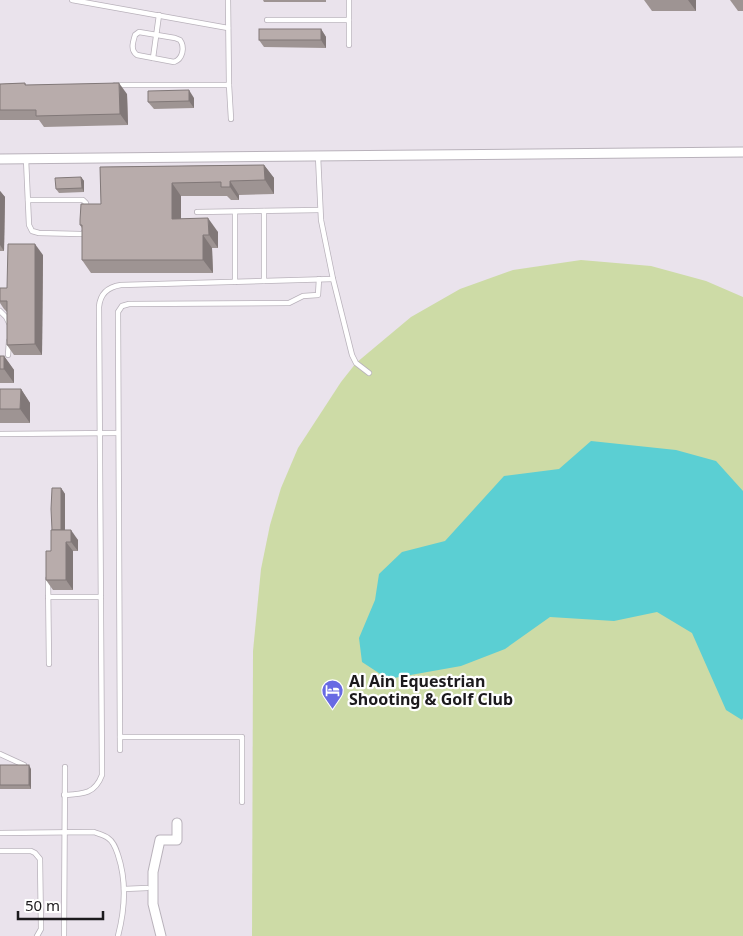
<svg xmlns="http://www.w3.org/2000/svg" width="743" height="936" font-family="'Noto Sans',sans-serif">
  <rect width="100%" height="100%" fill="#eae3ec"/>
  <!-- green -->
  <polygon fill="#cddba6" points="581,260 651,266 706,281 743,297 743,936 252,936 253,651 261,569 270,525 281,488 298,448 341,382 356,363 411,317 460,289 513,270"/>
  <!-- water -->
  <polygon fill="#5bcfd3" points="591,441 676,450 716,461 743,491 743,718 742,720 726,710 692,633 657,612 614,621 550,617 505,649 461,666 388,679 362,662 359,638 375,600 379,574 402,552 445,541 504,476 559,469"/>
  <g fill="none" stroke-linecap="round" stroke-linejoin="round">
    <defs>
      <g id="lane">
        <polyline points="72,0 228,28"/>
        <polyline points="228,0 229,85 231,119"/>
        <polyline points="349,0 349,45"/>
        <polyline points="267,20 349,20"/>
        <path d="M139 32 175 38 180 40C185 47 183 59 174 62L137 55C130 50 133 42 135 35Z"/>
        <polyline points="153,58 159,15"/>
        <polyline points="115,85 229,85"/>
        <polyline points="318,156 321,220 333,279 352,355 356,363 369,373"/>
        <polyline points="26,159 29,225 32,231 39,233 80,234 82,234 86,231"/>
        <polyline points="28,200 83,200 86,203 87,208"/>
        <polyline points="197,212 320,210"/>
        <polyline points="235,212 235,282"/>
        <polyline points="264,281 264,211"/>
        <polyline points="0,311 6,317 9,323"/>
        <polyline points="8,355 9,341"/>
        <polyline points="0,434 118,433"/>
        <polyline points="48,579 49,664"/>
        <polyline points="48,597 101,597"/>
        <polyline points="120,737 242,737 242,802"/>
        <polyline points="120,750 118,312 122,306 129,304 289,303 303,296 318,295 319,279"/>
        <polyline points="0,754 24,765"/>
        <path d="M64 795C83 794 95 794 102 775L99 307C100 294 107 287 121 285L333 279"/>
        <path d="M0 833 94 832C99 834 104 835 108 838 114 842 116 849 118 855 127 882 125 909 118 936"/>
        <polyline points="0,851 31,851 35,853 40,859 41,929 37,936"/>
        <polyline points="124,889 147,888"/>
        <polyline points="64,936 65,767"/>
      </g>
      <g id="street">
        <polyline points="0,159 743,152"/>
        <polyline points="161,936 153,904 153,872 160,840 177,840 177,823"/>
      </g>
    </defs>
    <!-- lane casing -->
    <use href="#lane" stroke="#b9b2bb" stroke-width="6"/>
    <!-- street casing -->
    <use href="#street" stroke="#b9b2bb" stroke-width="11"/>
    <!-- lane -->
    <use href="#lane" stroke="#fff" stroke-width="4.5"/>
    <!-- street -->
    <use href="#street" stroke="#fff" stroke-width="9"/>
  </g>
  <!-- wall -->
  <g fill="#9e9493">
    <polygon points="263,0 326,0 326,2 264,2"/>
    <polygon points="644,0 696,0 696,11 652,11"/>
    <polygon points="730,0 743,0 743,11 738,11"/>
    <polygon points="321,29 326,37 326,48 264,47 259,40"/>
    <polygon points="25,83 26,85 127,94 128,125 44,127 39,120 0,120 0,84"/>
    <polygon points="194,98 194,108 154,109 148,102"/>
    <polygon points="264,165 274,178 274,194 239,195 239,200 231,200 227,196 181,196 181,219 218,232 218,248 212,248 213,273 91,273 82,260 82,228 80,225 101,204 100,167"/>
    <polygon points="81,177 84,181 84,192 59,193 56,189"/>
    <polygon points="0,191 5,197 4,251 0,251"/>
    <polygon points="43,255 42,355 14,355 7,345 7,312 4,309 0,303 0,288 7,288"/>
    <polygon points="0,356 4,356 14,370 14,383 0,383"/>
    <polygon points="0,389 21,389 30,403 30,423 0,423"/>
    <polygon points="61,488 65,494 65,530 78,540 78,551 73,551 73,590 53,590 46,580 51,551 52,530"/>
    <polygon points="0,765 31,769 31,789 0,789"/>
  </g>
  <!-- shaded-wall -->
  <g fill="#817878">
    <polygon points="688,0 696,0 696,11"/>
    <polygon points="321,29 326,37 326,48 321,40"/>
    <polygon points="119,83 127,94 128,125 120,114"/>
    <polygon points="189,90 194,98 194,108 189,101"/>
    <polygon points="264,165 274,178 274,194 265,180"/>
    <polygon points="81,177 84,181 84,192 82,188"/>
    <polygon points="230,181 239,195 239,200 230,187"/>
    <polygon points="172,183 181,196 181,232 172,219"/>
    <polygon points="0,191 5,197 4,251 0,245"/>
    <polygon points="208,218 218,232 218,248 209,235"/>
    <polygon points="203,235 212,248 213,273 203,260"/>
    <polygon points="35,244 43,255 42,355 35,344"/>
    <polygon points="4,356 14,370 14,383 4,369"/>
    <polygon points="21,389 30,403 30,423 20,409"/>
    <polygon points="61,488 65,494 65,537 61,531"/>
    <polygon points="71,530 78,540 78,551 71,542"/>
    <polygon points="66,542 73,551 73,590 66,580"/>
    <polygon points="29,765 31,769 31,789 29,785"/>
  </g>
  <!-- building -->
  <g fill="#b8acab" stroke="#817878">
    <rect x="259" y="29" width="62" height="11"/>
    <polygon points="25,83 25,85 119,83 120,114 36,116 36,110 0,110 0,84"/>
    <polygon points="189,90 189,101 148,102 148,91"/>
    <polygon points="264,165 265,180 230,181 230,187 221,187 221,182 172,183 172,219 208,218 209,235 203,235 203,260 82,260 82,225 80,225 80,220 81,204 101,204 100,167"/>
    <polygon points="81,177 82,188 56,189 55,178"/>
    <polygon points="8,244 35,244 35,344 7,345 7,301 0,301 0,288 7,288"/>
    <rect x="0" y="356" width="4" height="13"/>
    <polygon points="0,389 21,389 20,409 0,409"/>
    <polygon points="52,488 61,488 61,530 52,530 51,509"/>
    <polygon points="51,530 71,530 71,542 66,542 66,580 46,580 46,551 51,551"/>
    <rect x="0" y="765" width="29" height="20"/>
  </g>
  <!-- icons -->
  <defs>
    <symbol id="hotel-pin" viewBox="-11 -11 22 30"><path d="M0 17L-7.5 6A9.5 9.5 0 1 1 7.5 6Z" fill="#686ae3" stroke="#fff"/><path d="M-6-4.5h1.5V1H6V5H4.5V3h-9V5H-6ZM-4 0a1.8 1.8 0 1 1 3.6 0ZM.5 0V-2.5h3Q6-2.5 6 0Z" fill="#fff"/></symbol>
  </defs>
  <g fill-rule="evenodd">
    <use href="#hotel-pin" x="320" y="678" width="25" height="34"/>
  </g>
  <g text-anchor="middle" stroke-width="4.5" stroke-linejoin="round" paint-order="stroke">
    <!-- poi labels -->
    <g font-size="16" font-weight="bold" fill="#1c1a1d" stroke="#fff" text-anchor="start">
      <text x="349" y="687">Al Ain Equestrian<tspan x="349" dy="18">Shooting &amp; Golf Club</tspan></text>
    </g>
  </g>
  <!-- scale -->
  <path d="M18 911v8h85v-8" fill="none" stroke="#1c1a1d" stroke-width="2.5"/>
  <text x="25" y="911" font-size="15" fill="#1c1a1d" stroke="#ffffff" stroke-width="4" paint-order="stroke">50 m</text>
</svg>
